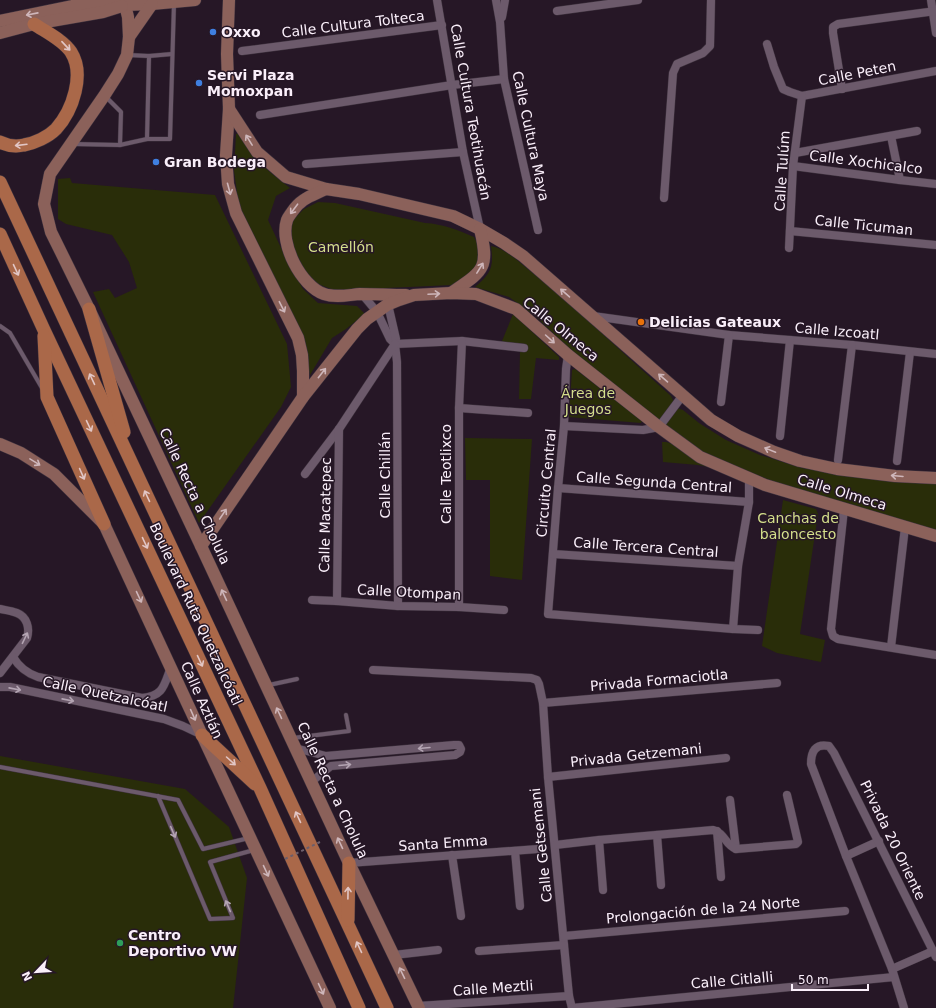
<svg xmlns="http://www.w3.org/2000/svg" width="936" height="1008" font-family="'DejaVu Sans',sans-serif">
  <rect width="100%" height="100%" fill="#261726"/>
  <!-- green -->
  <g fill="#292d09">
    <polygon points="239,133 253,156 271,173 290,188 276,196 268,220 288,263 303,289 318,303 357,306 365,314 346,329 332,338 310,375 303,339 240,213 234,171 236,134"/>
    <polygon points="70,178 72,183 215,195 287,344 291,387 281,407 199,523 93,292 109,289 115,298 137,288 129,262 112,235 66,224 58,219 58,179"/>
    <path d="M318 202 335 203 425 223C443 224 458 230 474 237L478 245 480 261 464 281 452 285 409 287 334 290 318 284 306 272 296 253 289 235 292 221 304 209Z"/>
    <path d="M491 246C507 249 521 264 534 274 581 313 625 355 671 396L674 402 662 419 656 421 606 381 567 346 535 316 509 297 475 287C491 273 494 268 491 246Z"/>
    <polygon points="513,314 559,357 559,360 536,358 531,399 519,399 520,351 500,346"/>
    <polygon points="575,369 642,421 641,423 569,417 572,370"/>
    <polygon points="677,408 683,410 699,423 726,440 760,455 802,468 871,479 936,483 936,532 796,490 696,452 664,427"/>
    <polygon points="465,438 532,439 522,580 490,576 490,480 466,480"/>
    <polygon points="662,442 666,442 673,444 740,480 708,467 698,465 663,462"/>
    <polygon points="783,500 816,509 818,514 800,634 825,640 821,662 777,653 762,646"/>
    <polygon points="0,756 185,789 229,827 247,878 233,1008 0,1008"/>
  </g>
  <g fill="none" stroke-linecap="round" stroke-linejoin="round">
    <defs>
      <g id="lane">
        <polyline points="128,55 149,56 147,139"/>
        <polyline points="149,56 172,54"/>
        <polyline points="105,96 121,112 120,145"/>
        <polyline points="73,144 120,145 147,139 170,139 174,3"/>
        <polyline points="0,326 10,333 42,388"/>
        <polyline points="269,685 297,679"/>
        <polyline points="293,738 349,731 346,715"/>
        <polyline points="0,767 178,800 203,849 249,838"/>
        <polyline points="158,796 210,919 233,918 210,862 254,850"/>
      </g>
      <g id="street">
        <polyline points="437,0 463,152 480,229"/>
        <polyline points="496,0 500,22 504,79 538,230"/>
        <polyline points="931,0 936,33"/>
        <polyline points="557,11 638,0"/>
        <polyline points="502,17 505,0"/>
        <polyline points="767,44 774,67 783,89 790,92 802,96 936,71"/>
        <polyline points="242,51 442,25"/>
        <polyline points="842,89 833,33 833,27 838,24 936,11"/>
        <polyline points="260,115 452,85 504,79"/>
        <polyline points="891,136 900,180"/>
        <polyline points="795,153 917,131"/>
        <polyline points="306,164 463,152"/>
        <polyline points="793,166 900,180 936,184"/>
        <polyline points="664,198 673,73 677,64 703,53 710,46 711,0"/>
        <polyline points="790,231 936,245"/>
        <polyline points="789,248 793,166 802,96"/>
        <polyline points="362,294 377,312 390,339 395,344"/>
        <polyline points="387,300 396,339 395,344 397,362 398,606"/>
        <polyline points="593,316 729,335 852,345 936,354"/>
        <polyline points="395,344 462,341 524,348"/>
        <polyline points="568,355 566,369 564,426 558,488 548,614 733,629 758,630"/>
        <polyline points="721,402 729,335"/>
        <polyline points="459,408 528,413"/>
        <polyline points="564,426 643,430 659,427 683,395"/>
        <polyline points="780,436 790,340"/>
        <polyline points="838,460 852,345"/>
        <polyline points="897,461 910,352"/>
        <polyline points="305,474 339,429 395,344"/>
        <polyline points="558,488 749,502"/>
        <polyline points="844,509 831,629 833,636 838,639 936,655"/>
        <polyline points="553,554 738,566"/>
        <polyline points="312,600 337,601 398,606 459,607 504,610"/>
        <polyline points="337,601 339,429"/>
        <polyline points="459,607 459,408 462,341"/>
        <path d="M0 609C5 610 12 611 17 613 27 617 30 628 27 638L0 673"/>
        <polyline points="733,629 738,566 749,502 749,477"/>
        <polyline points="891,647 905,527"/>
        <path d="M13 657C19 667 26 673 38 677L142 698C164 696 164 685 171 667"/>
        <polyline points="373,670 531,678 537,680 539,684 543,703 548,777 564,945 569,996 572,1008"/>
        <polyline points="0,687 10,687 164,719 183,726 202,735"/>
        <polyline points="543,703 777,683"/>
        <polyline points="295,748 326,756 454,745 459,745 461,749 460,752 455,755 331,766 311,782"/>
        <polyline points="548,777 726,758"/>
        <polyline points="730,800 736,849"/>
        <polyline points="717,831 721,877"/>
        <polyline points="657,835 661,885"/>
        <polyline points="599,840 603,890"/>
        <path d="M555 845 599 840 713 830C725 833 725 845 736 849L796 844 798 842 787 795"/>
        <polyline points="515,851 520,906"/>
        <polyline points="452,855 461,916"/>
        <polyline points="846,856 879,841"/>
        <polyline points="349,863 538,849"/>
        <polyline points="564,936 845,911"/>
        <polyline points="479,951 564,945"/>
        <polyline points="394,955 438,950"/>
        <polyline points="892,969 933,951"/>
        <polyline points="418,1006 569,996"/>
        <polyline points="572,1008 894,977"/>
        <path d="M904 1008 892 969 846 856 811 764C811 752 815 743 829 746L834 753 936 957"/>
      </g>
      <g id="secondary">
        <polyline points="123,0 125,5 128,17 129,37 127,55 118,74 104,96 50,174 44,204 51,232 89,309 201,546 349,863 419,1008"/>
        <polyline points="229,0 227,54 229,109 226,155 228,184 236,213 298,338 302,355 303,371 303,397"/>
        <polyline points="0,21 72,6 104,2 125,5 152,4 195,0"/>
        <polyline points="0,33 34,24 103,12 122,6"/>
        <polyline points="129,37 152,4"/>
        <polyline points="229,109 257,152 286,177 326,189 359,194 453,216 480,229 504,243 523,256 711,420 738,436 774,452 800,461 837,469 895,476 936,478"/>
        <path d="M326 189C312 196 301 198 292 212 290 215 288 217 287 220 279 243 301 286 324 294 335 298 348 295 360 294 375 294 391 295 406 295"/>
        <path d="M451 293C483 271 490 269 480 229"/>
        <polyline points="0,444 21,453 54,474 104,524 202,735 330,1008"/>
        <polyline points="201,546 303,397 357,329 367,319 387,305 399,300 414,295 451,293 476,294 516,309 568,355 659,427 700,457 765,485 936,536"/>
      </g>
      <g id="primary">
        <path d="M0 142C8 146 15 147 24 145 35 143 48 137 56 129 73 110 85 74 71 52 63 40 46 32 34 24"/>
        <polyline points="0,182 387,1008"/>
        <polyline points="0,234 44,330 260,788 359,1008"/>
        <polyline points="89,309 124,432"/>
        <polyline points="44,336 47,397 104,524"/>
        <polyline points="202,735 255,784"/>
        <polyline points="348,920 349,863"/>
      </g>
    </defs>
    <!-- lane casing -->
    <use href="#lane" stroke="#3e323e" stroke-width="5"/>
    <!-- street casing -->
    <use href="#street" stroke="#3e323e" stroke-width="9"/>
    <!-- secondary casing -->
    <use href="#secondary" stroke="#3e323e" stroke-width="13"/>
    <!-- primary casing -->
    <use href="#primary" stroke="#3e323e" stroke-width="14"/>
    <!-- lane -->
    <use href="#lane" stroke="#6c5a6b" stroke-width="4"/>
    <!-- street -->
    <use href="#street" stroke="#6c5a6b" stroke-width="8"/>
    <!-- secondary -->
    <use href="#secondary" stroke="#8b615a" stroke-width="12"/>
    <!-- primary -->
    <use href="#primary" stroke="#aa6849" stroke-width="13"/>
    <!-- path-bridge -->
    <polyline stroke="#6b5e6b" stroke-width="2" stroke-dasharray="3 3" stroke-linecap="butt" points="285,859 320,842"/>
  </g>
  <!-- one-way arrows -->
  <defs><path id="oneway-shaft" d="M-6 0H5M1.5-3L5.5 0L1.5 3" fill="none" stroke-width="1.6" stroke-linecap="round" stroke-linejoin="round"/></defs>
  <g stroke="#ceb6ba">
    <use href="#oneway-shaft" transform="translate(32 14) rotate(169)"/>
    <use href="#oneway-shaft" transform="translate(249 140) rotate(-122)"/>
    <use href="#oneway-shaft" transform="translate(229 189) rotate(75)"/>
    <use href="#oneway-shaft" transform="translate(294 209) rotate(127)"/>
    <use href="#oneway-shaft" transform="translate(480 268) rotate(-58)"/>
    <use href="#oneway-shaft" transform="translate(565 293) rotate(-139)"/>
    <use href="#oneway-shaft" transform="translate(434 294) rotate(-3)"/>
    <use href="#oneway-shaft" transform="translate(282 307) rotate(63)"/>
    <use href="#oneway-shaft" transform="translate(550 339) rotate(42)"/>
    <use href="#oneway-shaft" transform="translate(322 373) rotate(-52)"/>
    <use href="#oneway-shaft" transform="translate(663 378) rotate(-139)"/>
    <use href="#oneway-shaft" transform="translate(770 450) rotate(-158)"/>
    <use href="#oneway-shaft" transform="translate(35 462) rotate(32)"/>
    <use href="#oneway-shaft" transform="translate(897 476) rotate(-175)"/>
    <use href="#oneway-shaft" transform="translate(223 514) rotate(-56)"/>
    <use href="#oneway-shaft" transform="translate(224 595) rotate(-115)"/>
    <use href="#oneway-shaft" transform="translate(139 597) rotate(65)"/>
    <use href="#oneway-shaft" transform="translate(279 713) rotate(-115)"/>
    <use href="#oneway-shaft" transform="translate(193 715) rotate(66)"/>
    <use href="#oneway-shaft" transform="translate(340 843) rotate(-115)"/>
    <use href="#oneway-shaft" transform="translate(266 871) rotate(65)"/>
    <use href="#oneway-shaft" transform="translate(402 973) rotate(-116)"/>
    <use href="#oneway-shaft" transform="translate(321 989) rotate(65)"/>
  </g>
  <g stroke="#e2c6c5">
    <use href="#oneway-shaft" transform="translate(66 46) rotate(47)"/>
    <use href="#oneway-shaft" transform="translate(21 145) rotate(173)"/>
    <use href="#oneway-shaft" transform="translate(16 270) rotate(65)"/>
    <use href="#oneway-shaft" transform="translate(92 379) rotate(-115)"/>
    <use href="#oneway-shaft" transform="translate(89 426) rotate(65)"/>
    <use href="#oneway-shaft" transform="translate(82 474) rotate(66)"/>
    <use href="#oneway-shaft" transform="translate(147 496) rotate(-115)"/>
    <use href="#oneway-shaft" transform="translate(145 543) rotate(65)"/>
    <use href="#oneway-shaft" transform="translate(200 661) rotate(65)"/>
    <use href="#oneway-shaft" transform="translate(231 761) rotate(42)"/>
    <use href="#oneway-shaft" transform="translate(298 817) rotate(-115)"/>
    <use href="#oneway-shaft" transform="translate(348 893) rotate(-89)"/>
    <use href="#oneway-shaft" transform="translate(359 947) rotate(-115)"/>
  </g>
  <g stroke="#b3a4b2">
    <use href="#oneway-shaft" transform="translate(25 638) rotate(-64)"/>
    <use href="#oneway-shaft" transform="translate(15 689) rotate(11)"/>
    <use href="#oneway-shaft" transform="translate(68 700) rotate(11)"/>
    <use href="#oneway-shaft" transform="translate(424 748) rotate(175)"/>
    <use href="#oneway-shaft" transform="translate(345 765) rotate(-5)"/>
    <use href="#oneway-shaft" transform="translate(173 832) rotate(67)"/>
    <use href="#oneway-shaft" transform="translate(228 906) rotate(-113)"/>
  </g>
  <!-- markers -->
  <g fill="#3f7fe0" stroke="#261726" stroke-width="1.5">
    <circle cx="213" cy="32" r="4"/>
    <circle cx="199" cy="83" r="4"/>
    <circle cx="156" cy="162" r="4"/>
  </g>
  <circle fill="#e8710a" stroke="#261726" stroke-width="1.5" cx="641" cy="322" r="4"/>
  <circle fill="#2e9e5b" stroke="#261726" stroke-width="1.5" cx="120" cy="943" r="4"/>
  <g text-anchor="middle" stroke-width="3" stroke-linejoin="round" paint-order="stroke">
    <!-- street labels -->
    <g font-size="14" fill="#faeffa" stroke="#261726">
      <text transform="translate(353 24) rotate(-7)" y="5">Calle Cultura Tolteca</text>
      <text transform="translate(857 73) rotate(-11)" y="5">Calle Peten</text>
      <text transform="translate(471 112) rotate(80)" y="5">Calle Cultura Teotihuacán</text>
      <text transform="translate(531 136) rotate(78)" y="5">Calle Cultura Maya</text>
      <text transform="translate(866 162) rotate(7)" y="5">Calle Xochicalco</text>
      <text transform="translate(782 171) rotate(-86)" y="5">Calle Tulúm</text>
      <text transform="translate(864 225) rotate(6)" y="5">Calle Ticuman</text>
      <text transform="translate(561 329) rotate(39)" y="5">Calle Olmeca</text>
      <text transform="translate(837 331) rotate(5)" y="5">Calle Izcoatl</text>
      <text transform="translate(446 474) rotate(-90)" y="5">Calle Teotlixco</text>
      <text transform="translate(385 475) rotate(-90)" y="5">Calle Chillán</text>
      <text transform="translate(654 482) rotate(4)" y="5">Calle Segunda Central</text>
      <text transform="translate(546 483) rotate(-85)" y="5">Circuito Central</text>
      <text transform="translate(842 492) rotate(17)" y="5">Calle Olmeca</text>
      <text transform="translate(195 496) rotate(65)" y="5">Calle Recta a Cholula</text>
      <text transform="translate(325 515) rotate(-89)" y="5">Calle Macatepec</text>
      <text transform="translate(646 547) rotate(4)" y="5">Calle Tercera Central</text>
      <text transform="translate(409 592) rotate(3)" y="5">Calle Otompan</text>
      <text transform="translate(196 614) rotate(65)" y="5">Boulevard Ruta Quetzalcóatl</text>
      <text transform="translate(659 680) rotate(-5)" y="5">Privada Formaciotla</text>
      <text transform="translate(105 694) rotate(12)" y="5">Calle Quetzalcóatl</text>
      <text transform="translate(202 700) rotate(66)" y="5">Calle Aztlán</text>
      <text transform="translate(636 755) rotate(-6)" y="5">Privada Getzemani</text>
      <text transform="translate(333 790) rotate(65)" y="5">Calle Recta a Cholula</text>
      <text transform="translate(893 840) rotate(64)" y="5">Privada 20 Oriente</text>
      <text transform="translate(443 843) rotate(-4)" y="5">Santa Emma</text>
      <text transform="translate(541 845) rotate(-96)" y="5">Calle Getsemani</text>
      <text transform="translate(703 910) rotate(-5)" y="5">Prolongación de la 24 Norte</text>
      <text transform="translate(732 980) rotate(-5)" y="5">Calle Citlalli</text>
      <text transform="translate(493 988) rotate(-4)" y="5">Calle Meztli</text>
    </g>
    <!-- poi labels -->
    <g font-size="14" font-weight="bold" fill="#faeffa" stroke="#261726" text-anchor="start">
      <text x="221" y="37">Oxxo</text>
      <text x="207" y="80">Servi Plaza<tspan x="207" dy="16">Momoxpan</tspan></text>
      <text x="164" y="167">Gran Bodega</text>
      <text x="649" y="327">Delicias Gateaux</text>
      <text x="128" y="940">Centro<tspan x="128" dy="16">Deportivo VW</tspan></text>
    </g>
    <!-- park labels -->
    <g font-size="14" fill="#d4df8b" stroke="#261726">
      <text x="341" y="252">Camellón</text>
      <text x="588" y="398">Área de<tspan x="588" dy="16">Juegos</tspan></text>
      <text x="798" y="523">Canchas de<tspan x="798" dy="16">baloncesto</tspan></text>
    </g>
  </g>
  <!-- north arrow -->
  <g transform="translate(36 972) rotate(245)" stroke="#261726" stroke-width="3" paint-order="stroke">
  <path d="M0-3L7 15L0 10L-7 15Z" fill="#faeffa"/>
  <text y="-6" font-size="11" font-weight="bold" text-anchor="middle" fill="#faeffa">N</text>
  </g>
  <!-- scale -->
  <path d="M792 984v6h76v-6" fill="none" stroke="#faeffa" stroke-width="2"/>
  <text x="798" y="984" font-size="12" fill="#faeffa" stroke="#261726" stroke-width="3" paint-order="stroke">50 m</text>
</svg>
